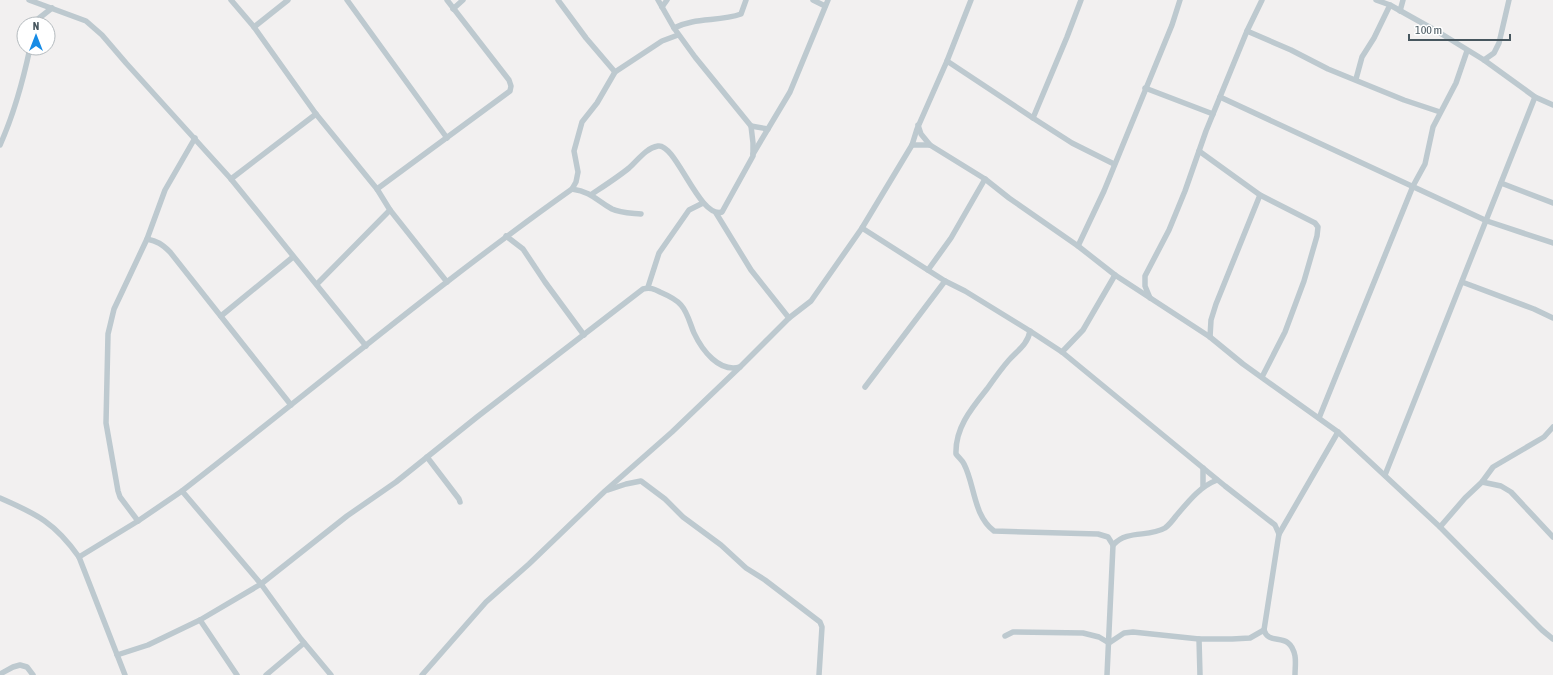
<svg xmlns="http://www.w3.org/2000/svg" width="1553" height="675" font-family="'Asap Condensed',sans-serif">
  <rect width="100%" height="100%" fill="#f2f0f0"/>
  <g fill="none" stroke-linecap="round" stroke-linejoin="round">
    <!-- street -->
    <g stroke="#bdc9cf" stroke-width="5.5">
      <polyline points="29,0 86,21 102,35 126,63 231,179 366,346"/>
      <polyline points="231,0 254,27 316,114 377,189 390,210 447,282"/>
      <polyline points="347,0 447,138"/>
      <polyline points="558,0 586,38 615,72"/>
      <polyline points="813,0 825,6"/>
      <polyline points="1081,0 1067,37 1033,118 1072,143 1114,164"/>
      <polyline points="1376,0 1390,5 1440,33 1484,60 1535,97 1553,105"/>
      <polyline points="662,7 667,0"/>
      <polyline points="453,9 463,0"/>
      <polyline points="1400,11 1403,0"/>
      <polyline points="36,24 38,19 52,8"/>
      <polyline points="254,27 288,0"/>
      <path d="M674 28C695 17 719 22 741 14L746 0"/>
      <polyline points="1247,31 1291,50 1328,69 1404,100 1440,112"/>
      <polyline points="1484,60 1494,53 1499,43 1509,0"/>
      <polyline points="947,61 1033,118"/>
      <polyline points="1356,79 1362,57 1374,38 1390,5"/>
      <polyline points="1145,88 1213,114"/>
      <polyline points="1220,97 1487,221 1553,243"/>
      <polyline points="918,125 921,134 930,145"/>
      <polyline points="751,126 768,129"/>
      <path d="M0 145C14 114 23 81 30 48"/>
      <polyline points="912,145 917,129 947,61 971,0"/>
      <polyline points="1199,151 1260,195 1315,223 1318,227 1317,236 1304,281 1285,332 1262,377"/>
      <polyline points="753,154 790,92 828,0"/>
      <polyline points="231,179 316,114"/>
      <polyline points="1501,183 1553,203"/>
      <polyline points="377,189 510,91 511,86 509,80 447,0"/>
      <path d="M572 189C592 192 596 200 612 209 620 213 632 213 641 214"/>
      <path d="M592 194C604 186 618 177 629 168 638 160 646 148 658 146 676 143 699 219 722 212L753 156V143L751 126 695 57 674 28 658 0"/>
      <polyline points="716,213 751,270 789,318"/>
      <path d="M862 228 945 281 965 291 1030 331 1062 352 1225 486 1275 525 1279 534 1278 540 1264 630C1269 647 1290 630 1295 656 1296 662 1295 669 1295 675"/>
      <polyline points="506,236 523,249 545,282 584,335"/>
      <path d="M147 239C157 241 162 244 170 252L291 405"/>
      <polyline points="1078,246 1104,191 1172,25 1180,0"/>
      <polyline points="928,270 951,238 985,179"/>
      <polyline points="1462,282 1534,309 1553,318"/>
      <polyline points="317,284 390,210"/>
      <polyline points="648,287 659,253 689,210 703,203"/>
      <polyline points="1150,298 1145,286 1145,276 1169,230 1185,191 1206,131 1247,31 1262,0"/>
      <polyline points="221,316 293,257"/>
      <path d="M1030 331C1028 344 1017 351 1009 360 1001 369 994 379 987 389 971 409 955 428 956 454 958 457 962 460 964 464 975 485 973 515 994 531L1098 534 1108 537 1113 545 1107 675"/>
      <polyline points="1210,337 1211,320 1216,304 1260,195"/>
      <polyline points="1062,352 1083,330 1115,275"/>
      <polyline points="865,387 945,281"/>
      <polyline points="1319,418 1413,186 1425,164 1433,127 1456,83 1467,51"/>
      <polyline points="427,457 459,499 460,502"/>
      <polyline points="1203,468 1203,487"/>
      <polyline points="1385,475 1535,97"/>
      <polyline points="1482,482 1501,486 1511,492 1553,537"/>
      <polyline points="608,490 626,484 641,481 665,499 683,517 721,545 746,568 765,580 820,622 822,627 819,675"/>
      <polyline points="182,491 261,584 301,639 331,675"/>
      <path d="M0 498C37 514 55 523 79 557L125 675"/>
      <polyline points="138,521 120,497 118,491 106,423 108,334 114,309 147,239 165,190 195,138"/>
      <polyline points="1440,527 1465,498 1482,482 1493,467 1544,437 1553,427"/>
      <polyline points="1279,534 1338,432"/>
      <path d="M1113 545C1128 529 1148 538 1165 528 1169 525 1173 520 1176 516 1188 502 1199 487 1217 480"/>
      <path d="M79 557 138 521 182 491C312 390 438 284 572 189L576 182 578 172 574 151 582 122 597 103 615 72 662 41 678 35"/>
      <polyline points="200,620 237,675"/>
      <polyline points="1005,636 1013,632 1083,633 1099,637 1109,643 1124,633 1133,632 1199,639 1232,639 1250,638 1264,630"/>
      <polyline points="1199,639 1200,675"/>
      <path d="M117 655 148 645 200 620 261 584 347 516 396 482 477 417 643 289C650 287 654 289 660 292 667 295 676 299 681 305 688 313 690 324 694 333 702 350 719 373 740 367L789 318 811 301 862 228 912 145H930L985 179 1009 198 1078 246 1115 275 1210 337 1243 364 1338 432 1440 527 1542 630 1553 639"/>
      <polyline points="0,674 13,667 20,665 27,667 33,675"/>
      <polyline points="266,675 304,643"/>
      <polyline points="422,675 486,602 529,564 605,491 672,432 740,367"/>
    </g>
  </g>
  <!-- north arrow -->
  <g transform="translate(36 36)"><circle r="19" fill="#ffffff" stroke="#b5bbbf"/>
  <path d="M0-3L7 15L0 10L-7 15Z" fill="#178be5"/>
  <text y="-6" font-size="11" font-weight="bold" text-anchor="middle" fill="#47565e">N</text>
  </g>
  <!-- scale -->
  <path d="M1409 34v6h101v-6" fill="none" stroke="#47565e" stroke-width="2"/>
  <text x="1415" y="34" font-size="12" fill="#47565e" stroke="#ffffff" stroke-width="3" paint-order="stroke">100 m</text>
</svg>
